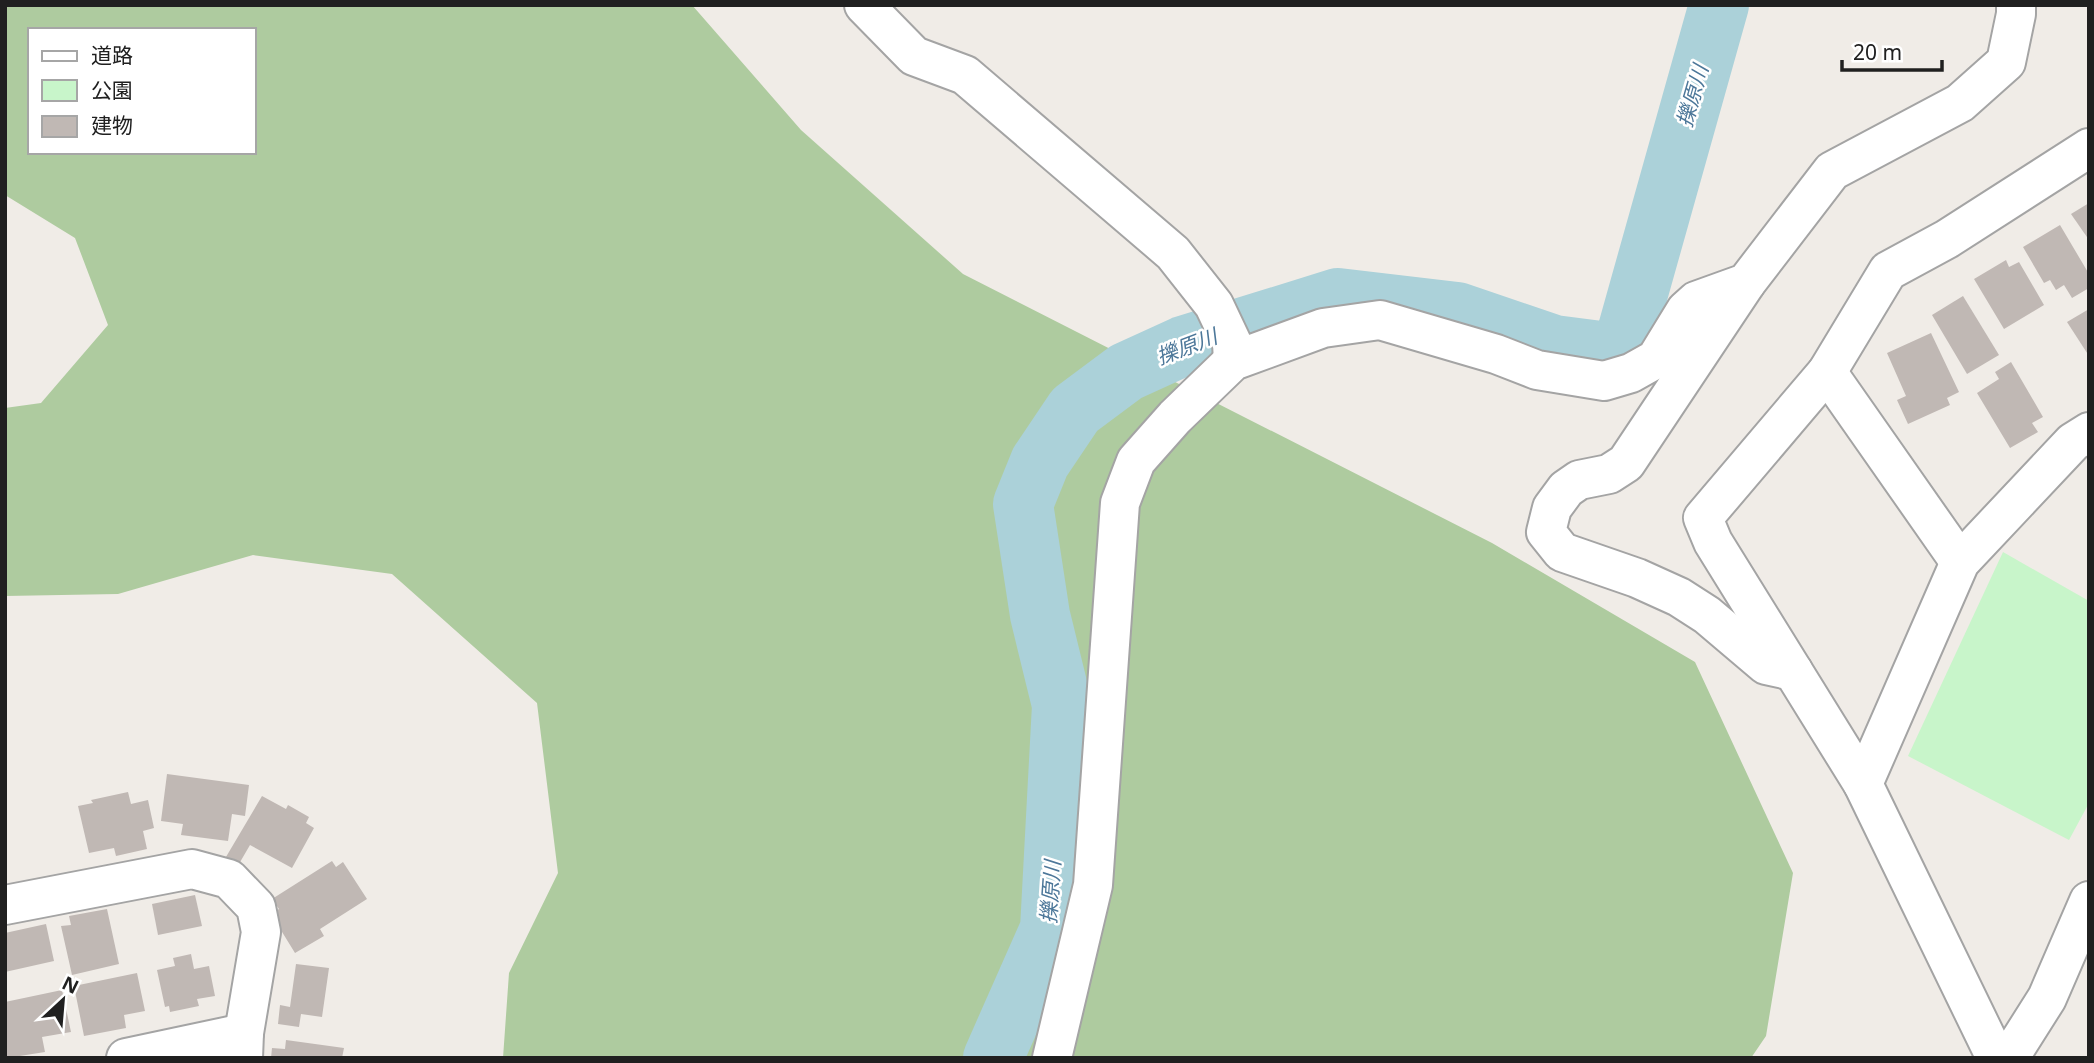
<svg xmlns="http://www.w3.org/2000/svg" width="2094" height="1063" font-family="'Noto Sans','Noto Sans JP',sans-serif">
  <rect width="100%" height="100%" fill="#f0ece7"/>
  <!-- forest -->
  <path fill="#aecb9f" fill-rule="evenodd" d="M5 5H692L801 130 963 274 1492 543 1695 662 1793 873 1766 1036 1751 1058H503L509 973 558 873 537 703 392 574 253 555 118 594 5 596V408L41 403 108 325 75 238 5 195ZM30 30H254V152H30Z"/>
  <!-- park -->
  <polygon fill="#c8f5ca" points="2003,552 2089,601 2089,803 2069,840 1908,756"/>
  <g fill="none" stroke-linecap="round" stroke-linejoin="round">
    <!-- river -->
    <polyline stroke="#abd1d9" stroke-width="60" points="993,1058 1050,929 1062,705 1040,615 1023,504 1040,462 1075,410 1126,372 1183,346 1338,298 1457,312 1554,345 1616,353 1624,343 1719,5"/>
  </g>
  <!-- building -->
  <g fill="#c0b8b4">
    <polygon points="2089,203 2089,240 2071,214"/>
    <polygon points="2060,225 2089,274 2089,288 2072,298 2064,285 2056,290 2050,280 2044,283 2023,247"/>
    <polygon points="2006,260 2009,267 2019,262 2044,305 2004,329 1974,279"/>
    <polygon points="1963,296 1999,355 1967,374 1932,315"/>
    <polygon points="2089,309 2089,356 2067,322"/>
    <polygon points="1931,333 1959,392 1947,398 1950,405 1908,424 1897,400 1906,396 1887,353"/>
    <polygon points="2011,362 2043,417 2032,423 2038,432 2010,448 1977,393 1999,379 1995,372"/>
    <polygon points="167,774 249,785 245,816 232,814 228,841 181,835 183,824 161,821"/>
    <polygon points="128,792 131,804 148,800 154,828 143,831 147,849 116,856 114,848 89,853 78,806 93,803 91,800"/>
    <polygon points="262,796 286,809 288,805 309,817 306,823 314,828 292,868 250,845 236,869 223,862"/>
    <polygon points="332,861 336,867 343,862 367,899 320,929 324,936 295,953 271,914 279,909 272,899"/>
    <polygon points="195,895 202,926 158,935 152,904"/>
    <polygon points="107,909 119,964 72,975 61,926 71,925 69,916"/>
    <polygon points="46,924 54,961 5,972 5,933"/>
    <polygon points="191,954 194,969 209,966 215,996 197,999 199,1006 170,1012 169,1006 165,1007 157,970 175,966 173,958"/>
    <polygon points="296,964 329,968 322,1017 301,1014 299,1027 278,1024 280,1005 290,1007"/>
    <polygon points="137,973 145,1011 124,1015 126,1028 84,1036 74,986"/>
    <polygon points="62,990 71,1032 42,1037 45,1052 7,1058 5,1002"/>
    <polygon points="286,1040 344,1048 342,1058 271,1058 272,1048 285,1049"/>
  </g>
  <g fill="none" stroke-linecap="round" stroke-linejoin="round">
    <defs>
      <g id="street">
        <polyline points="864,5 914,56 965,75 1173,253 1214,305 1232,343 1233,361"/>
        <polyline points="1746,283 1626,463 1609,474 1579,480 1566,489 1552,508 1546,532 1562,552 1637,578 1679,597 1707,615 1766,665 1793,671"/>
        <polyline points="1827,372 1960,562"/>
        <polyline points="1863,784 1960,562 2073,442 2089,432"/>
        <polyline points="5,905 192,869 229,879 256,907 261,932 244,1033 243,1058"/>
        <polyline points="126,1058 244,1033"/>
        <polyline points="1052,1058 1093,885 1120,503 1136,461 1175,417 1233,361 1323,328 1380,320 1496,354 1537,370 1604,381 1631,373 1656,359 1686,310 1696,301 1746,283 1832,171 1960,103 2006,62 2016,14 2016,5"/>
        <polyline points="1996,1058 1863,784 1713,542 1703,518 1827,372 1888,271 1947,239 2089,148"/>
        <polyline points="2009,1058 2047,998 2089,901"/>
      </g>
    </defs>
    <!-- street casing -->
    <use href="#street" stroke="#a4a4a4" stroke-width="42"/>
    <!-- street -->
    <use href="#street" stroke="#fff" stroke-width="38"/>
  </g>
  <g text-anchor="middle" stroke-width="5" stroke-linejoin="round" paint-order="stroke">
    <!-- water labels -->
    <g font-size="21" font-style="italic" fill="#4c7799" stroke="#fff">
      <text transform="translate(1693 96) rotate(-74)" y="7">擽原川</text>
      <text transform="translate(1187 347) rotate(-21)" y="7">擽原川</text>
      <text transform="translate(1051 892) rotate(-86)" y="7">擽原川</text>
    </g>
  </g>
  <!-- border -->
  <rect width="2094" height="1063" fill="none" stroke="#202020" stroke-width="14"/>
  <!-- legend -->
  <rect x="28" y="28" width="228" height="126" fill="#ffffff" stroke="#a6a6a6" stroke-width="2"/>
  <rect x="42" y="51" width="35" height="10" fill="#ffffff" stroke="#a6a6a6" stroke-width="2"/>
  <text x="91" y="63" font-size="21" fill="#202020">道路</text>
  <rect x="42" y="80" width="35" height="21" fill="#c8f5ca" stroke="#a6a6a6" stroke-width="2"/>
  <text x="91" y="98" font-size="21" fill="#202020">公園</text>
  <rect x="42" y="116" width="35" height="21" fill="#c0b8b4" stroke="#a6a6a6" stroke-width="2"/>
  <text x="91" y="133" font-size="21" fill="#202020">建物</text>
  <!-- north arrow -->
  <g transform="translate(63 1000) rotate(26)" stroke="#ffffff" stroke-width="5" paint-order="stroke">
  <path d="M0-5L12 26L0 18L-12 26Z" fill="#202020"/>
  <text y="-10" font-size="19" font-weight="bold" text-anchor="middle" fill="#202020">N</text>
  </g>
  <!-- scale -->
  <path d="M1842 60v10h100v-10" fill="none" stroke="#202020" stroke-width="3.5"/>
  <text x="1853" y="60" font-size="21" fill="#202020" stroke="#ffffff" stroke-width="5" paint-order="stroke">20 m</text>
</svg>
